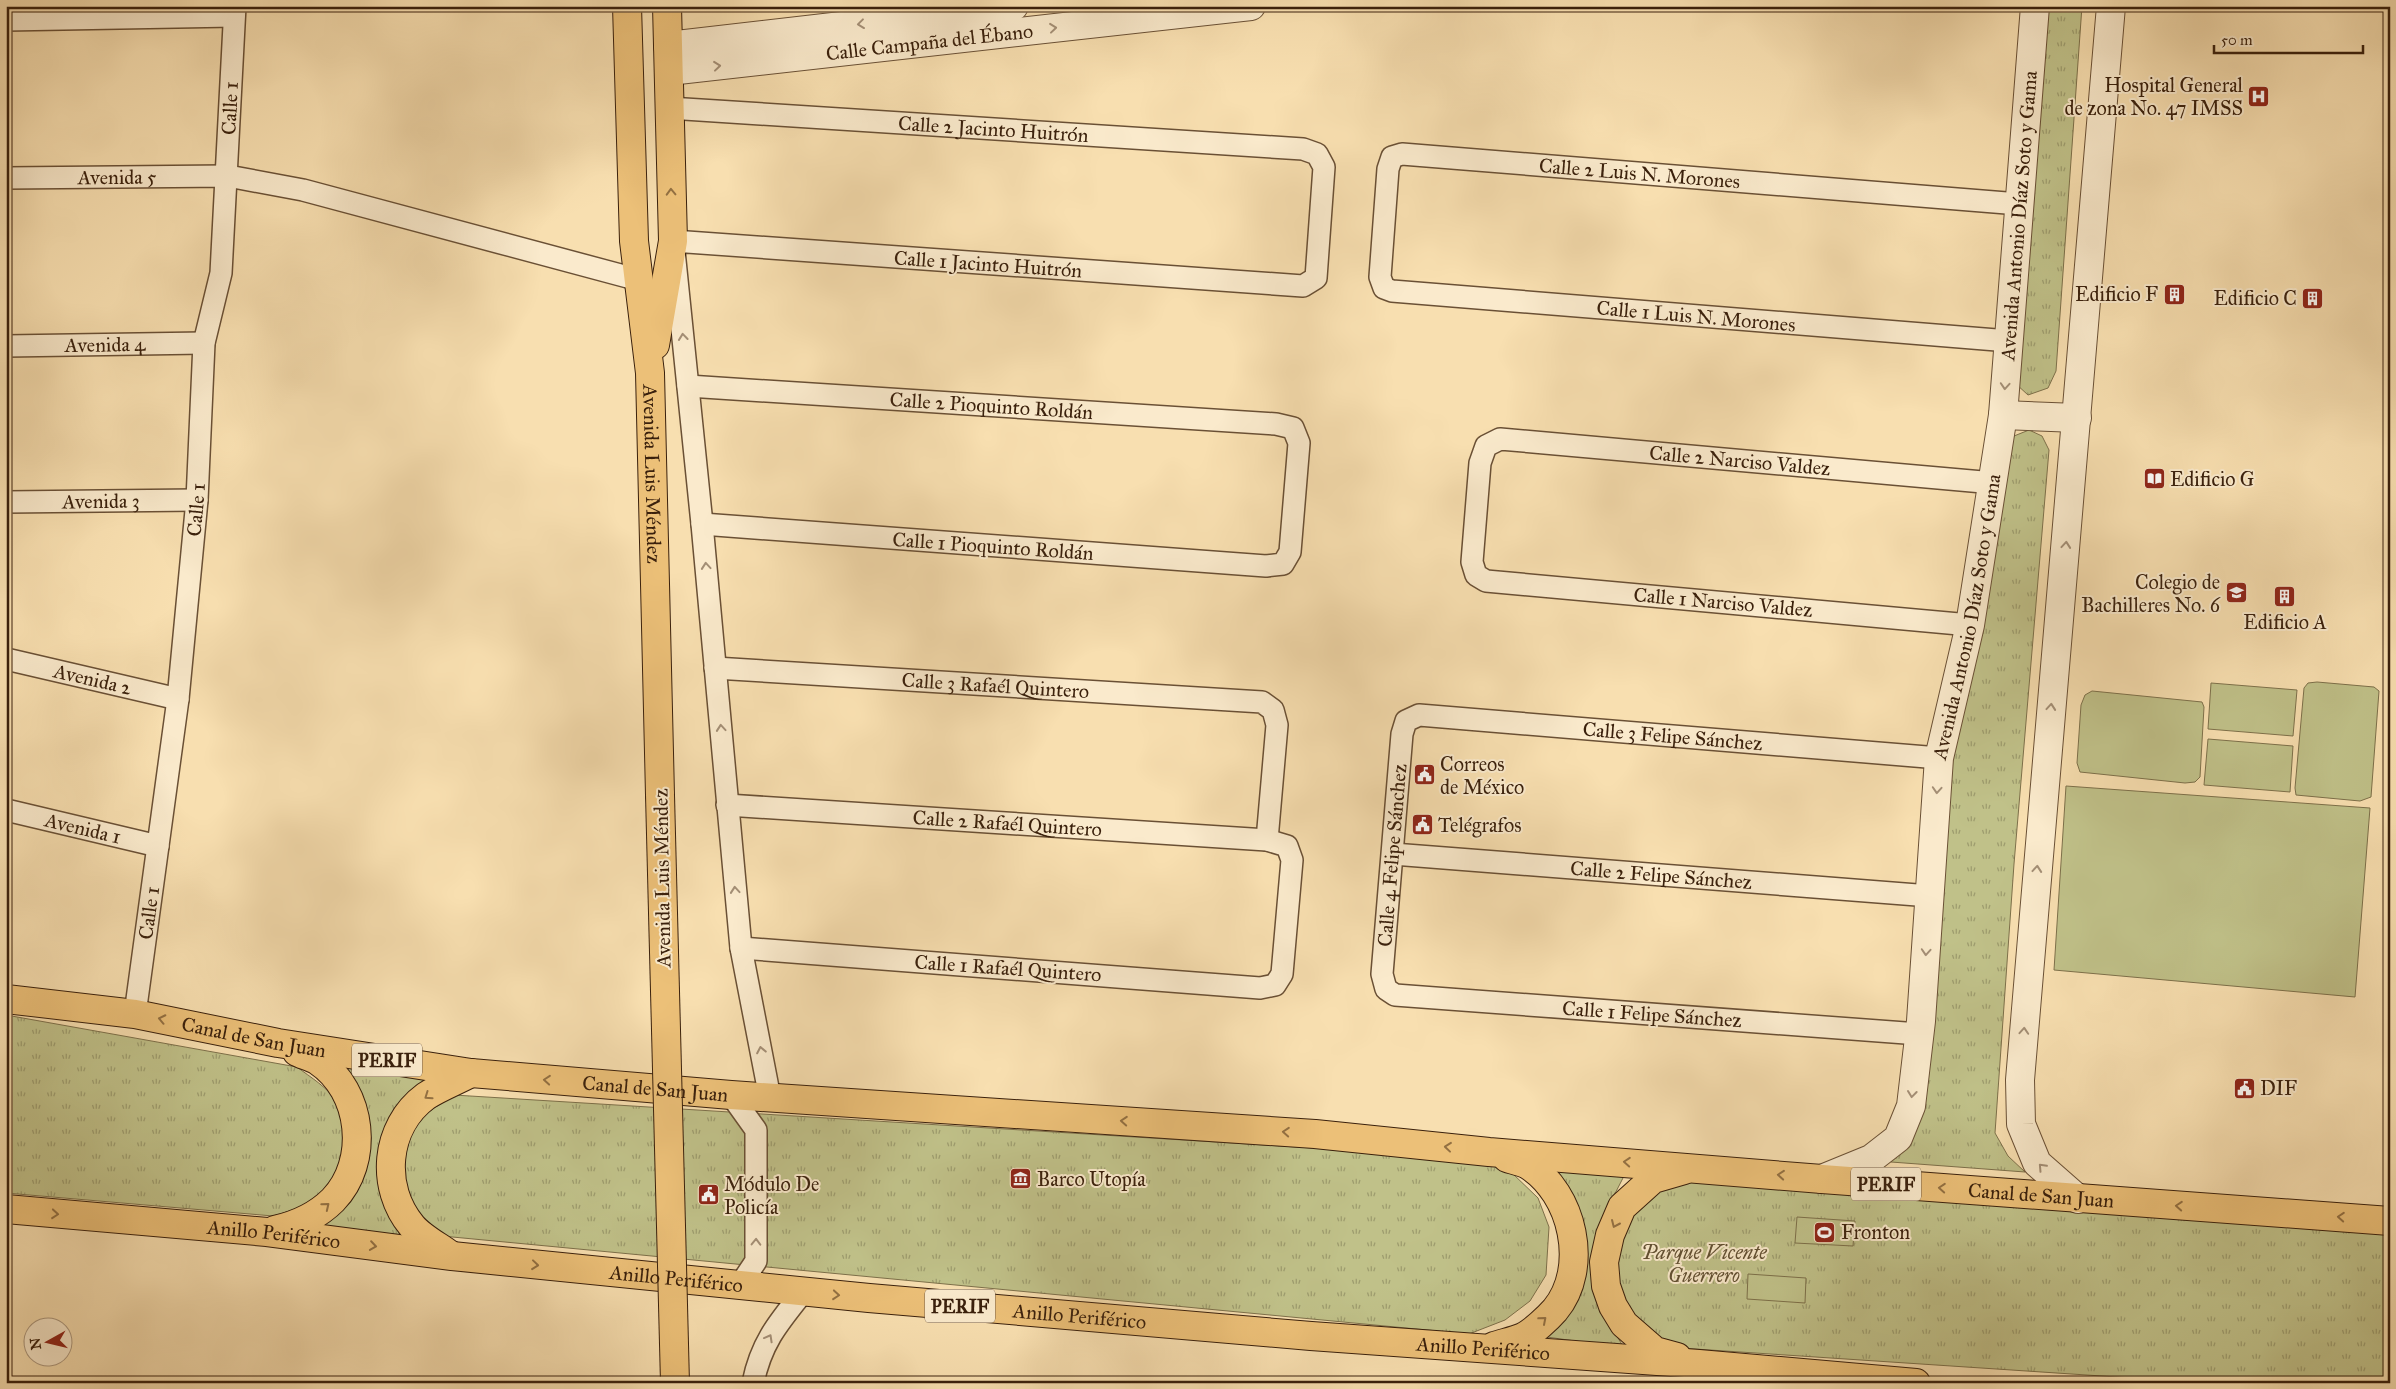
<svg xmlns="http://www.w3.org/2000/svg" width="2396" height="1389" font-family="'IM FELL Great Primer',serif">
  <defs>
    <pattern id="grass-tufts" width="24" height="20" patternUnits="userSpaceOnUse" patternTransform="scale(1.25)"><rect width="24" height="20" fill="#c0c189"/><path d="M3 7l-1-3M5 7V3M7 7l1-3M15 17l-1-3M17 17v-4M19 17l1-3" fill="none" stroke="#9d9c6e"/></pattern>
  </defs>
  <rect width="100%" height="100%" fill="#f8dfb0"/>
  <filter id="stains"><feTurbulence type="fractalNoise" baseFrequency=".004" numOctaves="4"/><feColorMatrix values="0 0 0 0 .2 0 0 0 0 .09 0 0 0 0 .02 0 0 0 .5 -.17"/></filter>
  <radialGradient id="worn" r=".72"><stop offset=".6" stop-color="#630" stop-opacity="0"/><stop offset="1" stop-color="#630" stop-opacity=".3"/></radialGradient>
  <!-- grass -->
  <g fill="url(#grass-tufts)" stroke="#7d704a">
    <polygon points="2037,6 2082,6 2056,371 2048,388 2028,395 2015,383"/>
    <polygon points="2029,430 2042,436 2049,450 2014,864 1995,1133 2008,1156 2025,1172 1891,1162 1913,1126 1942,766 2004,448 2014,436"/>
    <path d="M6 1015 297 1067C310 1077 329 1088 337 1103 350 1132 343 1175 319 1196 306 1207 289 1211 273 1216L6 1193Z"/>
    <polygon points="334,1063 439,1081 391,1118 417,1242 311,1228 335,1213 356,1193 367,1153"/>
    <polygon points="454,1095 1475,1158 1511,1172 1538,1198 1549,1227 1546,1275 1530,1301 1505,1320 1469,1334 442,1236 410,1207 402,1184 406,1139 416,1120"/>
    <polygon points="1555,1171 1624,1176 1602,1219 1611,1326 1624,1348 1547,1337 1571,1307"/>
    <polygon points="1669,1178 2390,1234 2390,1383 2207,1383 1680,1348 1654,1340 1612,1291 1621,1217"/>
  </g>
  <!-- pitch -->
  <g fill="#c0c189" stroke="#7d704a">
    <polygon points="2317,682 2374,687 2379,691 2371,797 2360,801 2296,795 2295,788 2304,688 2308,683"/>
    <polygon points="2211,683 2297,690 2293,736 2208,729"/>
    <polygon points="2092,691 2202,702 2204,707 2200,777 2195,782 2185,783 2080,772 2077,763 2081,705 2085,695"/>
    <polygon points="2208,739 2293,746 2290,792 2204,785"/>
    <polygon points="2066,786 2370,808 2355,997 2054,970"/>
    <polygon points="1797,1217 1855,1221 1853,1246 1795,1243"/>
    <polygon points="1748,1274 1806,1278 1805,1303 1747,1299"/>
  </g>
  <g fill="none" stroke-linecap="round" stroke-linejoin="round">
    <defs>
      <g id="minor">
        <polyline points="6,20 234,16"/>
        <path id="s1" d="M669 108 1303 149 1317 154 1324 167 1316 278 1303 286 673 241 702 524 741 948 770 1098"/>
        <path id="s2" d="M6 178 228 176 303 190 639 280"/>
        <path id="s3" d="M2009 341 1392 291 1384 288 1380 277 1388 169 1392 157 1402 154 2019 204"/>
        <path id="s4" d="M6 346 204 343"/>
        <path id="s5" d="M688 386 1276 424 1293 428 1299 443 1290 552 1283 564 1266 566 702 524"/>
        <path id="s6" d="M6 502 197 500"/>
        <path id="s7" d="M1970 625 1486 581 1476 575 1472 562 1480 463 1486 446 1500 439 1994 483"/>
        <path id="s8" d="M6 659 178 699"/>
        <path id="s9" d="M715 668 1262 702 1273 710 1277 725 1267 840"/>
        <path id="s10" d="M727 805 1267 840 1287 846 1292 860 1282 974 1275 985 1260 988 741 948"/>
        <path id="s11" d="M6 810 158 846"/>
        <path id="s12" d="M1393 854 1930 896"/>
        <path id="s13" d="M135 1014 178 699 197 500 204 343 221 273 235 6"/>
        <path id="s14" d="M1919 1034 1395 995 1386 989 1382 974 1402 734 1406 721 1419 715 1939 758"/>
        <polyline points="731,1095 756,1130 756,1261 740,1285"/>
        <path d="M753 1383C761 1343 778 1323 803 1292"/>
      </g>
      <g id="tertiary">
        <polyline points="668,46 1014,6"/>
        <path id="s15" d="M669 71 1251 6"/>
        <polyline points="2003,415 2077,418"/>
        <path id="s16" d="M1822 1179 1871 1159 1898 1138 1911 1106 1921 1021 1939 758 1970 625 2003 415 2035 6"/>
        <polyline points="2078,1199 2037,1163 2021,1124 2020,1080 2111,6"/>
      </g>
      <g id="primary">
        <path id="s17" d="M627 6 634 241 650 373 660 795"/>
        <polyline points="655,345 673,241 667,6"/>
        <path id="s18" d="M6 999 135 1014 278 1043 471 1073 731 1095 1315 1134 1489 1152 1822 1179 2390 1221"/>
        <path id="s19" d="M6 1209 267 1232 452 1256 869 1298 1311 1336 1699 1364 1916 1383"/>
        <path d="M275 1230C297 1225 317 1216 333 1200 370 1162 363 1091 318 1061 311 1057 303 1055 297 1052"/>
        <path d="M449 1254C438 1246 421 1237 412 1226 380 1188 384 1127 426 1096 440 1087 456 1081 471 1073"/>
        <path d="M1494 1346C1503 1343 1514 1341 1523 1337 1533 1332 1548 1318 1555 1310 1590 1268 1573 1193 1528 1165 1522 1162 1513 1160 1507 1158"/>
        <polyline points="1677,1357 1655,1351 1624,1324 1613,1306 1606,1286 1604,1262 1610,1235 1622,1207 1653,1179 1684,1170"/>
      </g>
    </defs>
    <!-- minor casing -->
    <use href="#minor" stroke="#6a5035" stroke-width="24"/>
    <!-- tertiary casing -->
    <use href="#tertiary" stroke="#6a5035" stroke-width="30"/>
    <!-- primary casing -->
    <use href="#primary" stroke="#3a200c" stroke-width="30"/>
    <!-- minor -->
    <use href="#minor" stroke="#faeacc" stroke-width="21"/>
    <!-- tertiary -->
    <use href="#tertiary" stroke="#faeacc" stroke-width="28"/>
    <!-- primary -->
    <use href="#primary" stroke="#ecc078" stroke-width="28"/>
    <defs>
      <polyline id="primary-bridge" points="660,795 675,1383"/>
    </defs>
    <!-- primary-bridge casing -->
    <use href="#primary-bridge" stroke="#3a200c" stroke-width="30" stroke-linecap="butt"/>
    <!-- primary-bridge -->
    <use href="#primary-bridge" stroke="#ecc078" stroke-width="28"/>
  </g>
  <!-- one-way arrows -->
  <defs><path id="oneway-chevron" d="M-2-3.5L2.5 0L-2 3.5" fill="none" stroke-width="1.6" stroke-linecap="round" stroke-linejoin="round" transform="scale(1.25)"/></defs>
  <g stroke="#a48f76">
    <use href="#oneway-chevron" transform="translate(861 24) rotate(173)"/>
    <use href="#oneway-chevron" transform="translate(1053 28) rotate(-6)"/>
    <use href="#oneway-chevron" transform="translate(717 66) rotate(-6)"/>
    <use href="#oneway-chevron" transform="translate(683 337) rotate(-96)"/>
    <use href="#oneway-chevron" transform="translate(2005 386) rotate(94)"/>
    <use href="#oneway-chevron" transform="translate(2066 545) rotate(-85)"/>
    <use href="#oneway-chevron" transform="translate(706 566) rotate(-95)"/>
    <use href="#oneway-chevron" transform="translate(2051 707) rotate(-85)"/>
    <use href="#oneway-chevron" transform="translate(721 728) rotate(-95)"/>
    <use href="#oneway-chevron" transform="translate(1937 790) rotate(94)"/>
    <use href="#oneway-chevron" transform="translate(2037 869) rotate(-85)"/>
    <use href="#oneway-chevron" transform="translate(735 890) rotate(-95)"/>
    <use href="#oneway-chevron" transform="translate(1926 952) rotate(94)"/>
    <use href="#oneway-chevron" transform="translate(2024 1031) rotate(-86)"/>
    <use href="#oneway-chevron" transform="translate(761 1050) rotate(-101)"/>
    <use href="#oneway-chevron" transform="translate(1912 1094) rotate(97)"/>
    <use href="#oneway-chevron" transform="translate(2042 1167) rotate(-133)"/>
    <use href="#oneway-chevron" transform="translate(756 1242) rotate(-89)"/>
    <use href="#oneway-chevron" transform="translate(769 1338) rotate(-61)"/>
  </g>
  <g stroke="#937042">
    <use href="#oneway-chevron" transform="translate(671 192) rotate(-92)"/>
    <use href="#oneway-chevron" transform="translate(162 1019) rotate(-168)"/>
    <use href="#oneway-chevron" transform="translate(547 1080) rotate(-175)"/>
    <use href="#oneway-chevron" transform="translate(428 1096) rotate(145)"/>
    <use href="#oneway-chevron" transform="translate(1124 1121) rotate(-176)"/>
    <use href="#oneway-chevron" transform="translate(1286 1132) rotate(-176)"/>
    <use href="#oneway-chevron" transform="translate(1448 1147) rotate(-174)"/>
    <use href="#oneway-chevron" transform="translate(1627 1162) rotate(-176)"/>
    <use href="#oneway-chevron" transform="translate(1781 1175) rotate(-175)"/>
    <use href="#oneway-chevron" transform="translate(1942 1188) rotate(-176)"/>
    <use href="#oneway-chevron" transform="translate(326 1206) rotate(-39)"/>
    <use href="#oneway-chevron" transform="translate(2179 1206) rotate(-176)"/>
    <use href="#oneway-chevron" transform="translate(55 1214) rotate(5)"/>
    <use href="#oneway-chevron" transform="translate(2341 1217) rotate(-176)"/>
    <use href="#oneway-chevron" transform="translate(1615 1224) rotate(114)"/>
    <use href="#oneway-chevron" transform="translate(373 1246) rotate(8)"/>
    <use href="#oneway-chevron" transform="translate(535 1265) rotate(6)"/>
    <use href="#oneway-chevron" transform="translate(836 1295) rotate(5)"/>
    <use href="#oneway-chevron" transform="translate(1543 1320) rotate(-41)"/>
  </g>
  <!-- icons -->
  <defs>
    <symbol id="hospital-square" viewBox="-11 -11 22 22"><rect x="-9" y="-9" width="18" height="18" rx="4" fill="#8f2418" stroke="#faeacc"/><path d="M-5-5h3v3.5h4V-5h3V5h-3V1.5h-4V5h-3Z" fill="#fff"/></symbol>
    <symbol id="building-square" viewBox="-11 -11 22 22"><rect x="-9" y="-9" width="18" height="18" rx="4" fill="#8f2418" stroke="#faeacc"/><path d="M-4-6H4V6H1V3H-1V6H-4ZM-2.5-4.3h1.7v1.8h-1.7ZM.8-4.3h1.7v1.8H.8ZM-2.5-1h1.7V.8h-1.7ZM.8-1h1.7V.8H.8Z" fill="#fff"/></symbol>
    <symbol id="library-square" viewBox="-11 -11 22 22"><rect x="-9" y="-9" width="18" height="18" rx="4" fill="#8f2418" stroke="#faeacc"/><path d="M-6-4Q-3-5.5-.7-3.5V5Q-3 3-6 4ZM6-4Q3-5.5 .7-3.5V5Q3 3 6 4Z" fill="#fff"/></symbol>
    <symbol id="university-square" viewBox="-11 -11 22 22"><rect x="-9" y="-9" width="18" height="18" rx="4" fill="#8f2418" stroke="#faeacc"/><path d="M0-5L7-2L0 1L-7-2ZM-4 1L0 2.5L4 1V4Q0 6-4 4Z" fill="#fff"/></symbol>
    <symbol id="civic-square" viewBox="-11 -11 22 22"><rect x="-9" y="-9" width="18" height="18" rx="4" fill="#8f2418" stroke="#faeacc"/><path d="M-.6-6.5H3V-4.5H.6V-3L4-1V1h2V6H-6V1h2V-1L-.6-3ZM-1.2 2.5V6h2.4V2.5Z" fill="#fff"/></symbol>
    <symbol id="museum-square" viewBox="-11 -11 22 22"><rect x="-9" y="-9" width="18" height="18" rx="4" fill="#8f2418" stroke="#faeacc"/><path d="M0-6L6-3V-2H-6V-3ZM-5-1h2V3h-2ZM-1-1h2V3h-2ZM3-1h2V3H3ZM-6 4H6V6H-6Z" fill="#fff"/></symbol>
    <symbol id="stadium-square" viewBox="-11 -11 22 22"><rect x="-9" y="-9" width="18" height="18" rx="4" fill="#8f2418" stroke="#faeacc"/><path d="M0-5a6.5 5 0 1 0 0 10a6.5 5 0 1 0 0-10ZM-3.5-1.8h7v3.6h-7Z" fill="#fff"/></symbol>
  </defs>
  <g fill-rule="evenodd">
    <use href="#hospital-square" x="2246" y="84" width="25" height="25"/>
    <use href="#building-square" x="2162" y="282" width="25" height="25"/>
    <use href="#building-square" x="2300" y="286" width="25" height="25"/>
    <use href="#library-square" x="2142" y="466" width="25" height="25"/>
    <use href="#university-square" x="2224" y="580" width="25" height="25"/>
    <use href="#building-square" x="2272" y="584" width="25" height="25"/>
    <use href="#civic-square" x="1412" y="762" width="25" height="25"/>
    <use href="#civic-square" x="1410" y="812" width="25" height="25"/>
    <use href="#civic-square" x="2232" y="1076" width="25" height="25"/>
    <use href="#museum-square" x="1008" y="1166" width="25" height="25"/>
    <use href="#civic-square" x="696" y="1182" width="25" height="25"/>
    <use href="#stadium-square" x="1812" y="1220" width="25" height="25"/>
  </g>
  <g text-anchor="middle" stroke-width="4" stroke-linejoin="round" paint-order="stroke">
    <!-- shield labels -->
    <g fill="#faeacc" stroke="#745d46" stroke-width="1">
      <rect x="352" y="1043.5" width="70" height="33" rx="4"/>
      <rect x="1851" y="1167.5" width="70" height="33" rx="4"/>
      <rect x="925" y="1289.5" width="70" height="33" rx="4"/>
    </g>
    <g font-size="19" font-weight="bold" fill="#3a200c">
      <text x="387" y="1067">PERIF</text>
      <text x="1886" y="1191">PERIF</text>
      <text x="960" y="1313">PERIF</text>
    </g>
    <!-- street labels -->
    <g font-size="20" fill="#3a200c" stroke="#faeacc">
      <text dy="7" stroke="none"><textPath href="#s15" startOffset="262">Calle Campaña del Ébano</textPath></text>
      <text dy="7" stroke="none"><textPath href="#s13" startOffset="912">Calle 1</textPath></text>
      <text dy="7" stroke="none"><textPath href="#s1" startOffset="325">Calle 2 Jacinto Huitrón</textPath></text>
      <text dy="7" stroke="none"><textPath href="#s3" startOffset="1009">Calle 2 Luis N. Morones</textPath></text>
      <text dy="7" stroke="none"><textPath href="#s2" startOffset="111">Avenida 5</textPath></text>
      <text dy="7" stroke="none"><textPath href="#s16" startOffset="1020">Avenida Antonio Díaz Soto y Gama</textPath></text>
      <text transform="translate(988 264) rotate(4)" y="7">Calle 1 Jacinto Huitrón</text>
      <text transform="translate(1696 316) rotate(5)" y="7">Calle 1 Luis N. Morones</text>
      <text dy="7" stroke="none"><textPath href="#s4" startOffset="99">Avenida 4</textPath></text>
      <text dy="7" stroke="none"><textPath href="#s5" startOffset="304">Calle 2 Pioquinto Roldán</textPath></text>
      <text dy="7" stroke="none"><textPath href="#s7" startOffset="885">Calle 2 Narciso Valdez</textPath></text>
      <text dy="7" stroke="none"><textPath href="#s17" startOffset="469">Avenida Luis Méndez</textPath></text>
      <text dy="7" stroke="none"><textPath href="#s6" startOffset="95">Avenida 3</textPath></text>
      <text dy="7" stroke="none"><textPath href="#s13" startOffset="508">Calle 1</textPath></text>
      <text transform="translate(993 546) rotate(4)" y="7">Calle 1 Pioquinto Roldán</text>
      <text transform="translate(1723 602) rotate(5)" y="7">Calle 1 Narciso Valdez</text>
      <text dy="7" stroke="none"><textPath href="#s16" startOffset="615">Avenida Antonio Díaz Soto y Gama</textPath></text>
      <text dy="7" stroke="none"><textPath href="#s8" startOffset="89">Avenida 2</textPath></text>
      <text dy="7" stroke="none"><textPath href="#s9" startOffset="281">Calle 3 Rafaél Quintero</textPath></text>
      <text dy="7" stroke="none"><textPath href="#s14" startOffset="1075">Calle 3 Felipe Sánchez</textPath></text>
      <text dy="7" stroke="none"><textPath href="#s10" startOffset="281">Calle 2 Rafaél Quintero</textPath></text>
      <text dy="7" stroke="none"><textPath href="#s11" startOffset="79">Avenida 1</textPath></text>
      <text dy="7" stroke="none"><textPath href="#s14" startOffset="671">Calle 4 Felipe Sánchez</textPath></text>
      <text dy="7" stroke="none"><textPath href="#s12" startOffset="269">Calle 2 Felipe Sánchez</textPath></text>
      <text transform="translate(662 878) rotate(-91)" y="7">Avenida Luis Méndez</text>
      <text dy="7" stroke="none"><textPath href="#s13" startOffset="102">Calle 1</textPath></text>
      <text transform="translate(1008 968) rotate(4)" y="7">Calle 1 Rafaél Quintero</text>
      <text transform="translate(1652 1014) rotate(4)" y="7">Calle 1 Felipe Sánchez</text>
      <text dy="7" stroke="none"><textPath href="#s18" startOffset="251">Canal de San Juan</textPath></text>
      <text dy="7" stroke="none"><textPath href="#s18" startOffset="656">Canal de San Juan</textPath></text>
      <text dy="7" stroke="none"><textPath href="#s18" startOffset="2046">Canal de San Juan</textPath></text>
      <text dy="7" stroke="none"><textPath href="#s19" startOffset="269">Anillo Periférico</textPath></text>
      <text dy="7" stroke="none"><textPath href="#s19" startOffset="674">Anillo Periférico</textPath></text>
      <text dy="7" stroke="none"><textPath href="#s19" startOffset="1079">Anillo Periférico</textPath></text>
      <text dy="7" stroke="none"><textPath href="#s19" startOffset="1484">Anillo Periférico</textPath></text>
    </g>
    <!-- poi labels -->
    <g font-size="20" fill="#3a200c" stroke="#faeacc" text-anchor="start">
      <text x="2243" y="92" text-anchor="end">Hospital General<tspan x="2243" dy="23">de zona No. 47 IMSS</tspan></text>
      <text x="2158" y="301" text-anchor="end">Edificio F</text>
      <text x="2297" y="305" text-anchor="end">Edificio C</text>
      <text x="2170" y="486">Edificio G</text>
      <text x="2220" y="589" text-anchor="end">Colegio de<tspan x="2220" dy="23">Bachilleres No. 6</tspan></text>
      <text x="2285" y="629" text-anchor="middle">Edificio A</text>
      <text x="1440" y="771">Correos<tspan x="1440" dy="23">de México</tspan></text>
      <text x="1438" y="832">Telégrafos</text>
      <text x="2260" y="1095">DIF</text>
      <text x="1037" y="1186">Barco Utopía</text>
      <text x="724" y="1191">Módulo De<tspan x="724" dy="23">Policía</tspan></text>
      <text x="1841" y="1239">Fronton</text>
    </g>
    <!-- park labels -->
    <g font-size="20" font-style="italic" fill="#625032" stroke="#faeacc">
      <text x="1704" y="1259">Parque Vicente<tspan x="1704" dy="23">Guerrero</tspan></text>
    </g>
  </g>
  <!-- margin -->
  <rect width="2396" height="1389" fill="none" stroke="#f8dfb0" stroke-width="25"/>
  <rect x="8" y="8" width="2381" height="1374" fill="none" stroke="#3a200c" stroke-width="2.5"/>
  <rect x="12" y="12" width="2371" height="1364" fill="none" stroke="#3a200c"/>
  <!-- north arrow -->
  <g transform="translate(48 1342) rotate(262)"><circle r="24" fill="#faeacc" stroke="#ad997f"/>
  <path d="M0-4L9 19L0 12L-9 19Z" fill="#8f2418"/>
  <text y="-8" font-size="14" font-weight="bold" text-anchor="middle" fill="#3a200c">N</text>
  </g>
  <!-- scale -->
  <path d="M2214 45v8h149v-8" fill="none" stroke="#3a200c" stroke-width="2.5"/>
  <text x="2221" y="45" font-size="15" fill="#3a200c" stroke="#faeacc" stroke-width="4" paint-order="stroke">50 m</text>
  <rect width="100%" height="100%" filter="url(#stains)"/>
  <rect width="100%" height="100%" fill="url(#worn)"/>
</svg>
